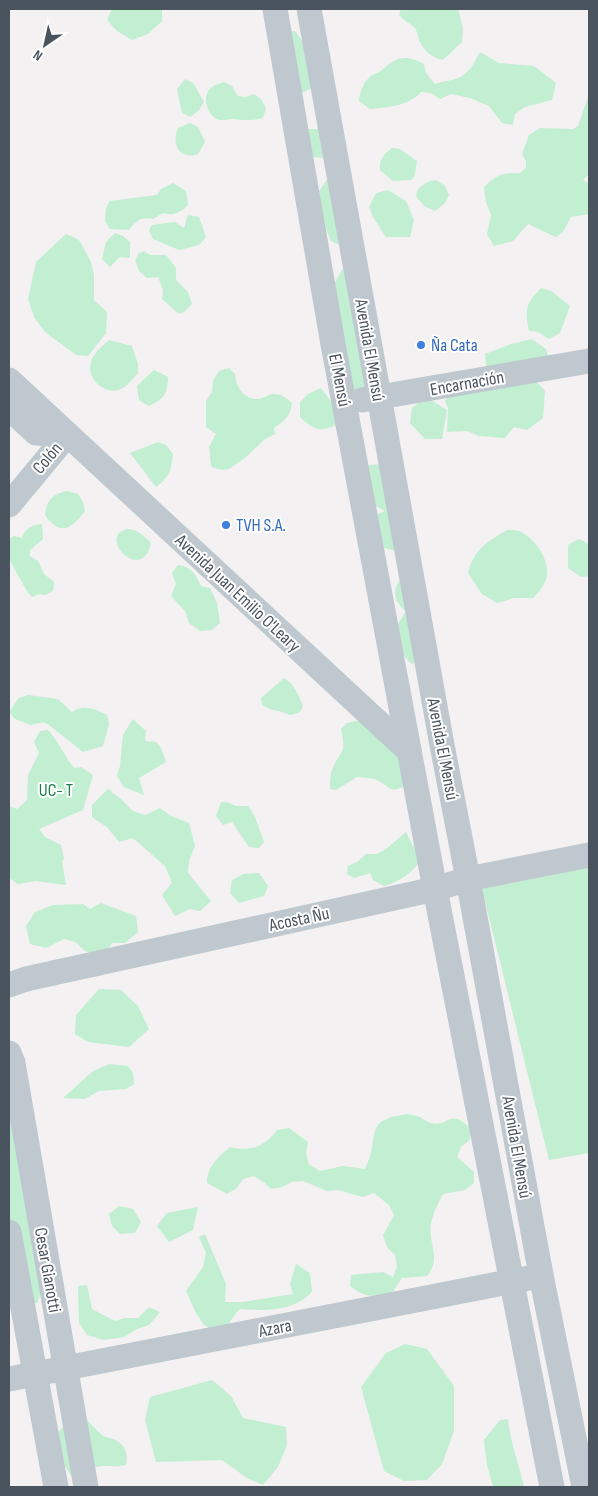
<svg xmlns="http://www.w3.org/2000/svg" width="598" height="1496" font-family="'Sofia Sans Condensed',sans-serif">
  <rect width="100%" height="100%" fill="#f3f1f1"/>
  <!-- green -->
  <g fill="#c2eed2">
    <polygon points="112,9 162,9 162,21 148,34 132,40 117,31 107,20"/>
    <path d="M401 9H458L463 28 462 42 443 60C431 57 424 51 419 40 418 37 417 31 415 28 411 24 404 21 399 15Z"/>
    <polygon points="295,31 303,42 316,86 302,93 291,81 283,33"/>
    <path d="M480 52 499 63 534 66 556 83 552 100 525 107 515 114 513 125 502 123 489 106 470 98 451 94 440 99 431 93 421 92C409 106 388 107 370 109L359 101C360 92 363 82 371 76 374 74 378 73 381 71 397 57 404 54 424 64L426 73 435 84C442 81 449 81 455 79 469 75 474 63 480 52Z"/>
    <polygon points="185,79 193,83 204,102 199,110 190,117 182,113 177,89"/>
    <path d="M224 82 232 86 238 96 246 97 254 94 261 99 266 108 263 118C251 121 243 120 232 119 228 119 224 121 220 120 208 118 201 97 210 89 213 85 219 84 224 82Z"/>
    <path d="M589 94V174L583 180 589 183V214L571 217 563 232 556 237 528 224 513 241 494 246 487 234 491 215 486 202 484 187C498 174 501 173 520 173L526 168V161L522 154 529 135 540 128 573 129 578 126Z"/>
    <path d="M190 123 198 127 205 142 198 154C179 160 171 144 178 128Z"/>
    <polygon points="308,129 322,129 326,158 312,157"/>
    <path d="M392 148 400 149 417 161 415 174 412 180 393 181 380 170C379 159 384 154 392 148Z"/>
    <polygon points="328,178 344,247 331,241 314,199"/>
    <path d="M436 180 445 186 449 195 445 203 435 211 424 206 416 196C417 186 427 181 436 180Z"/>
    <path d="M173 183 186 191 188 205C179 213 175 216 163 213L153 219C141 216 136 221 129 230L110 229 105 221 106 208 110 201 157 195 161 189Z"/>
    <polygon points="388,190 406,201 414,220 410,237 386,237 373,217 369,207 376,193"/>
    <polygon points="188,215 199,217 206,237 199,245 179,250 153,239 149,230 152,225 175,222 184,228"/>
    <polygon points="115,233 123,236 130,242 130,258 120,257 110,267 102,259 106,242"/>
    <polygon points="66,234 79,240 91,262 94,275 94,300 107,312 106,333 88,356 76,355 45,332 34,317 28,299 36,262"/>
    <polygon points="144,251 150,255 166,255 176,268 176,280 188,292 192,304 184,312 179,314 162,299 163,290 158,277 147,278 139,271 135,260 139,253"/>
    <polygon points="344,267 375,382 359,398 346,385 329,292"/>
    <path d="M541 288 551 291 570 306 560 333 549 339 538 332 529 331C525 310 525 304 541 288Z"/>
    <polygon points="532,339 546,349 550,365 536,381 545,391 543,418 527,430 514,427 505,438 479,436 467,431 447,432 448,408 445,401 457,385 486,366 485,354 511,344"/>
    <path d="M109 340 132 346 138 364V373C133 378 128 386 121 389 107 395 91 383 90 368 90 356 101 347 109 340Z"/>
    <path d="M229 368 235 374C236 387 244 400 259 399 264 398 269 394 274 394 282 394 286 398 292 403 290 417 285 420 274 428L275 434 265 439 245 458 229 469 222 470 212 467C209 460 211 454 209 447L216 434 206 427V401L212 392 213 381 219 371Z"/>
    <path d="M154 370 168 377C167 395 165 398 149 406L139 400 137 386Z"/>
    <path d="M321 388 338 411 336 425C319 433 313 429 300 417V402L308 394Z"/>
    <polygon points="426,397 447,410 442,439 425,439 410,423 412,408"/>
    <path d="M158 442 166 445 173 454C171 471 169 477 156 487L130 453Z"/>
    <polygon points="384,464 396,551 380,547 373,527 378,514 385,511 370,503 354,480 369,465"/>
    <path d="M67 491 78 494 83 502 85 511C71 529 61 537 45 515 47 500 52 494 67 491Z"/>
    <path d="M42 524 43 539 30 550V556L38 561 44 574 54 582 53 591 45 595 38 594 33 597 28 593 9 559V539L14 536 22 538C25 528 32 525 42 524Z"/>
    <path d="M126 529C137 529 143 535 151 543 143 580 107 547 119 533 121 531 124 531 126 529Z"/>
    <path d="M507 530C511 530 515 530 519 531 535 538 551 560 546 579 544 586 538 593 533 598H514L497 603 482 594 468 573C475 548 486 543 507 530Z"/>
    <polygon points="579,539 589,544 589,576 581,577 568,568 568,545"/>
    <path d="M178 565C191 566 196 575 201 586L210 588 217 603 220 623 212 630 200 631 189 623 185 611 171 596 176 584 172 573Z"/>
    <path d="M402 578 418 661 411 664 393 642 398 624 406 611C394 602 391 589 402 578Z"/>
    <path d="M284 678C294 683 299 696 303 706L299 713 290 715C280 710 271 711 262 705L261 698Z"/>
    <path d="M28 695 58 699 72 712C84 704 95 709 107 715L109 724 103 746 83 752 49 725 43 722 31 725 15 719 9 712 19 698Z"/>
    <polygon points="133,719 146,731 145,741 156,742 161,748 166,762 139,778 144,795 124,787 117,776 120,766 123,735"/>
    <path d="M361 720 401 751 410 783C387 797 392 785 374 779 369 778 363 777 357 777L336 790 330 789C330 783 330 775 332 770 341 748 347 756 341 729L347 723Z"/>
    <path d="M48 730C59 742 64 755 74 768L81 767 93 775 83 810 39 829 45 837 61 845 64 858 62 862 66 885 36 881 18 884 9 878V806L17 809 27 800 28 775 39 753 34 742 40 731Z"/>
    <polygon points="108,789 122,800 133,811 145,815 160,808 171,816 189,823 195,846 189,861 188,873 211,901 200,911 190,909 175,916 162,895 172,883 165,866 133,838 119,842 107,827 92,817 92,805"/>
    <polygon points="221,802 227,802 236,806 248,806 255,817 264,842 259,848 249,847 232,822 223,825 216,816"/>
    <path d="M406 832 414 848 422 857C414 872 401 881 384 886L373 880 370 873 354 878 347 874 348 866 357 862 366 854H377L386 849Z"/>
    <polygon points="589,867 589,1153 549,1160 482,889"/>
    <polygon points="259,873 268,886 264,896 239,903 230,893 232,880 244,874"/>
    <polygon points="101,903 136,916 138,932 125,943 112,943 103,958 85,951 75,942 64,939 46,948 30,944 26,926 35,912 53,905 83,904 90,909"/>
    <polygon points="99,989 121,990 138,1006 149,1029 129,1047 88,1042 75,1034 76,1015"/>
    <polygon points="110,1064 128,1066 133,1073 134,1084 126,1089 99,1091 85,1099 63,1098 93,1071"/>
    <polygon points="9,1097 54,1260 37,1303 9,1305"/>
    <path d="M409 1114C412 1115 417 1116 420 1117 424 1119 427 1122 431 1123 449 1128 448 1107 470 1128V1140L461 1147 457 1157 474 1172V1183L465 1190 443 1194C438 1203 433 1213 431 1224 428 1245 442 1258 427 1276L402 1278 392 1293C373 1296 366 1299 350 1286L351 1275 383 1272 393 1277 397 1266 395 1255 387 1247 383 1235 394 1215 389 1205 374 1193 362 1197 338 1190 327 1191 303 1181 292 1182 282 1187 271 1189 265 1183 254 1176 243 1179 237 1188 227 1194 207 1183C207 1167 218 1157 230 1147 249 1152 265 1147 277 1130L289 1128 308 1142 306 1154 309 1164 320 1171 343 1166 365 1169C382 1136 360 1120 409 1114Z"/>
    <polygon points="119,1206 133,1209 141,1222 135,1233 120,1234 112,1226 109,1214"/>
    <polygon points="198,1207 193,1230 169,1242 157,1226 167,1213"/>
    <path d="M205 1234 226 1284 225 1302H243L293 1294 290 1284 296 1264 310 1273 312 1292C292 1312 266 1311 240 1309 231 1317 229 1328 219 1333L204 1325 195 1311 186 1291 203 1267 206 1253 199 1237Z"/>
    <polygon points="87,1285 92,1309 115,1321 125,1318 138,1318 149,1307 160,1312 149,1325 137,1329 124,1337 104,1340 87,1335 79,1323 78,1286"/>
    <polygon points="405,1344 427,1349 454,1386 454,1431 442,1464 427,1480 404,1481 384,1471 361,1387 386,1353"/>
    <polygon points="212,1380 231,1396 243,1418 286,1427 287,1445 278,1467 263,1485 247,1478 222,1460 156,1462 145,1420 150,1397"/>
    <path d="M73 1417 85 1418C90 1423 96 1430 102 1435 106 1438 109 1437 113 1439 124 1443 129 1454 126 1465 116 1468 105 1464 94 1468L92 1487H73L72 1477 57 1454 55 1435Z"/>
    <path d="M508 1419C510 1442 519 1464 524 1487H493L487 1465 484 1440 500 1420Z"/>
  </g>
  <g fill="none" stroke-linecap="round" stroke-linejoin="round">
    <!-- street -->
    <g stroke="#bfc8cf" stroke-width="25">
      <polyline points="275,9 333,344 435,889 552,1487"/>
      <polyline points="309,9 442,745 468,879 541,1275 584,1487"/>
      <polyline points="9,380 409,751"/>
      <polyline points="362,400 589,361"/>
      <polyline points="9,408 36,433 67,435"/>
      <polyline points="9,505 67,435"/>
      <polyline points="9,985 26,979 435,889 468,879 589,855"/>
      <polyline points="9,1053 13,1063 86,1487"/>
      <polyline points="9,1232 56,1487"/>
      <polyline points="9,1379 529,1278"/>
    </g>
  </g>
  <!-- markers -->
  <g fill="#3f7fe0" stroke="#fff" stroke-width="2">
    <circle cx="421" cy="345" r="5"/>
    <circle cx="226" cy="525" r="5"/>
  </g>
  <g text-anchor="middle" stroke-width="4" stroke-linejoin="round" paint-order="stroke">
    <!-- shop labels -->
    <g font-size="18" fill="#366cbe" stroke="#fff" text-anchor="start">
      <text x="431" y="351">Ña Cata</text>
      <text x="236" y="531">TVH S.A.</text>
    </g>
    <!-- street labels -->
    <g font-size="18" fill="#49545e" stroke="#fff">
      <text transform="translate(370 350) rotate(80)" y="6">Avenida El Mensú</text>
      <text transform="translate(340 380) rotate(79)" y="6">El Mensú</text>
      <text transform="translate(467 383) rotate(-10)" y="6">Encarnación</text>
      <text transform="translate(47 458) rotate(-50)" y="6">Colón</text>
      <text transform="translate(238 593) rotate(43)" y="6">Avenida Juan Emilio O'Leary</text>
      <text transform="translate(443 749) rotate(79)" y="6">Avenida El Mensú</text>
      <text transform="translate(299 919) rotate(-12)" y="6">Acosta Ñu</text>
      <text transform="translate(517 1147) rotate(80)" y="6">Avenida El Mensú</text>
      <text transform="translate(48 1270) rotate(80)" y="6">Cesar Gianotti</text>
      <text transform="translate(275 1328) rotate(-11)" y="6">Azara</text>
    </g>
    <!-- park labels -->
    <g font-size="18" fill="#1b7e4b" stroke="#fff">
      <text x="56" y="796">UC- T</text>
    </g>
  </g>
  <!-- border -->
  <rect width="598" height="1496" fill="none" stroke="#49545e" stroke-width="20"/>
  <!-- north arrow -->
  <g transform="translate(45 45) rotate(214)" stroke="#ffffff" stroke-width="4" paint-order="stroke">
  <path d="M0-4L9 19L0 12L-9 19Z" fill="#49545e"/>
  <text y="-8" font-size="14" font-weight="bold" text-anchor="middle" fill="#49545e">N</text>
  </g>
</svg>
